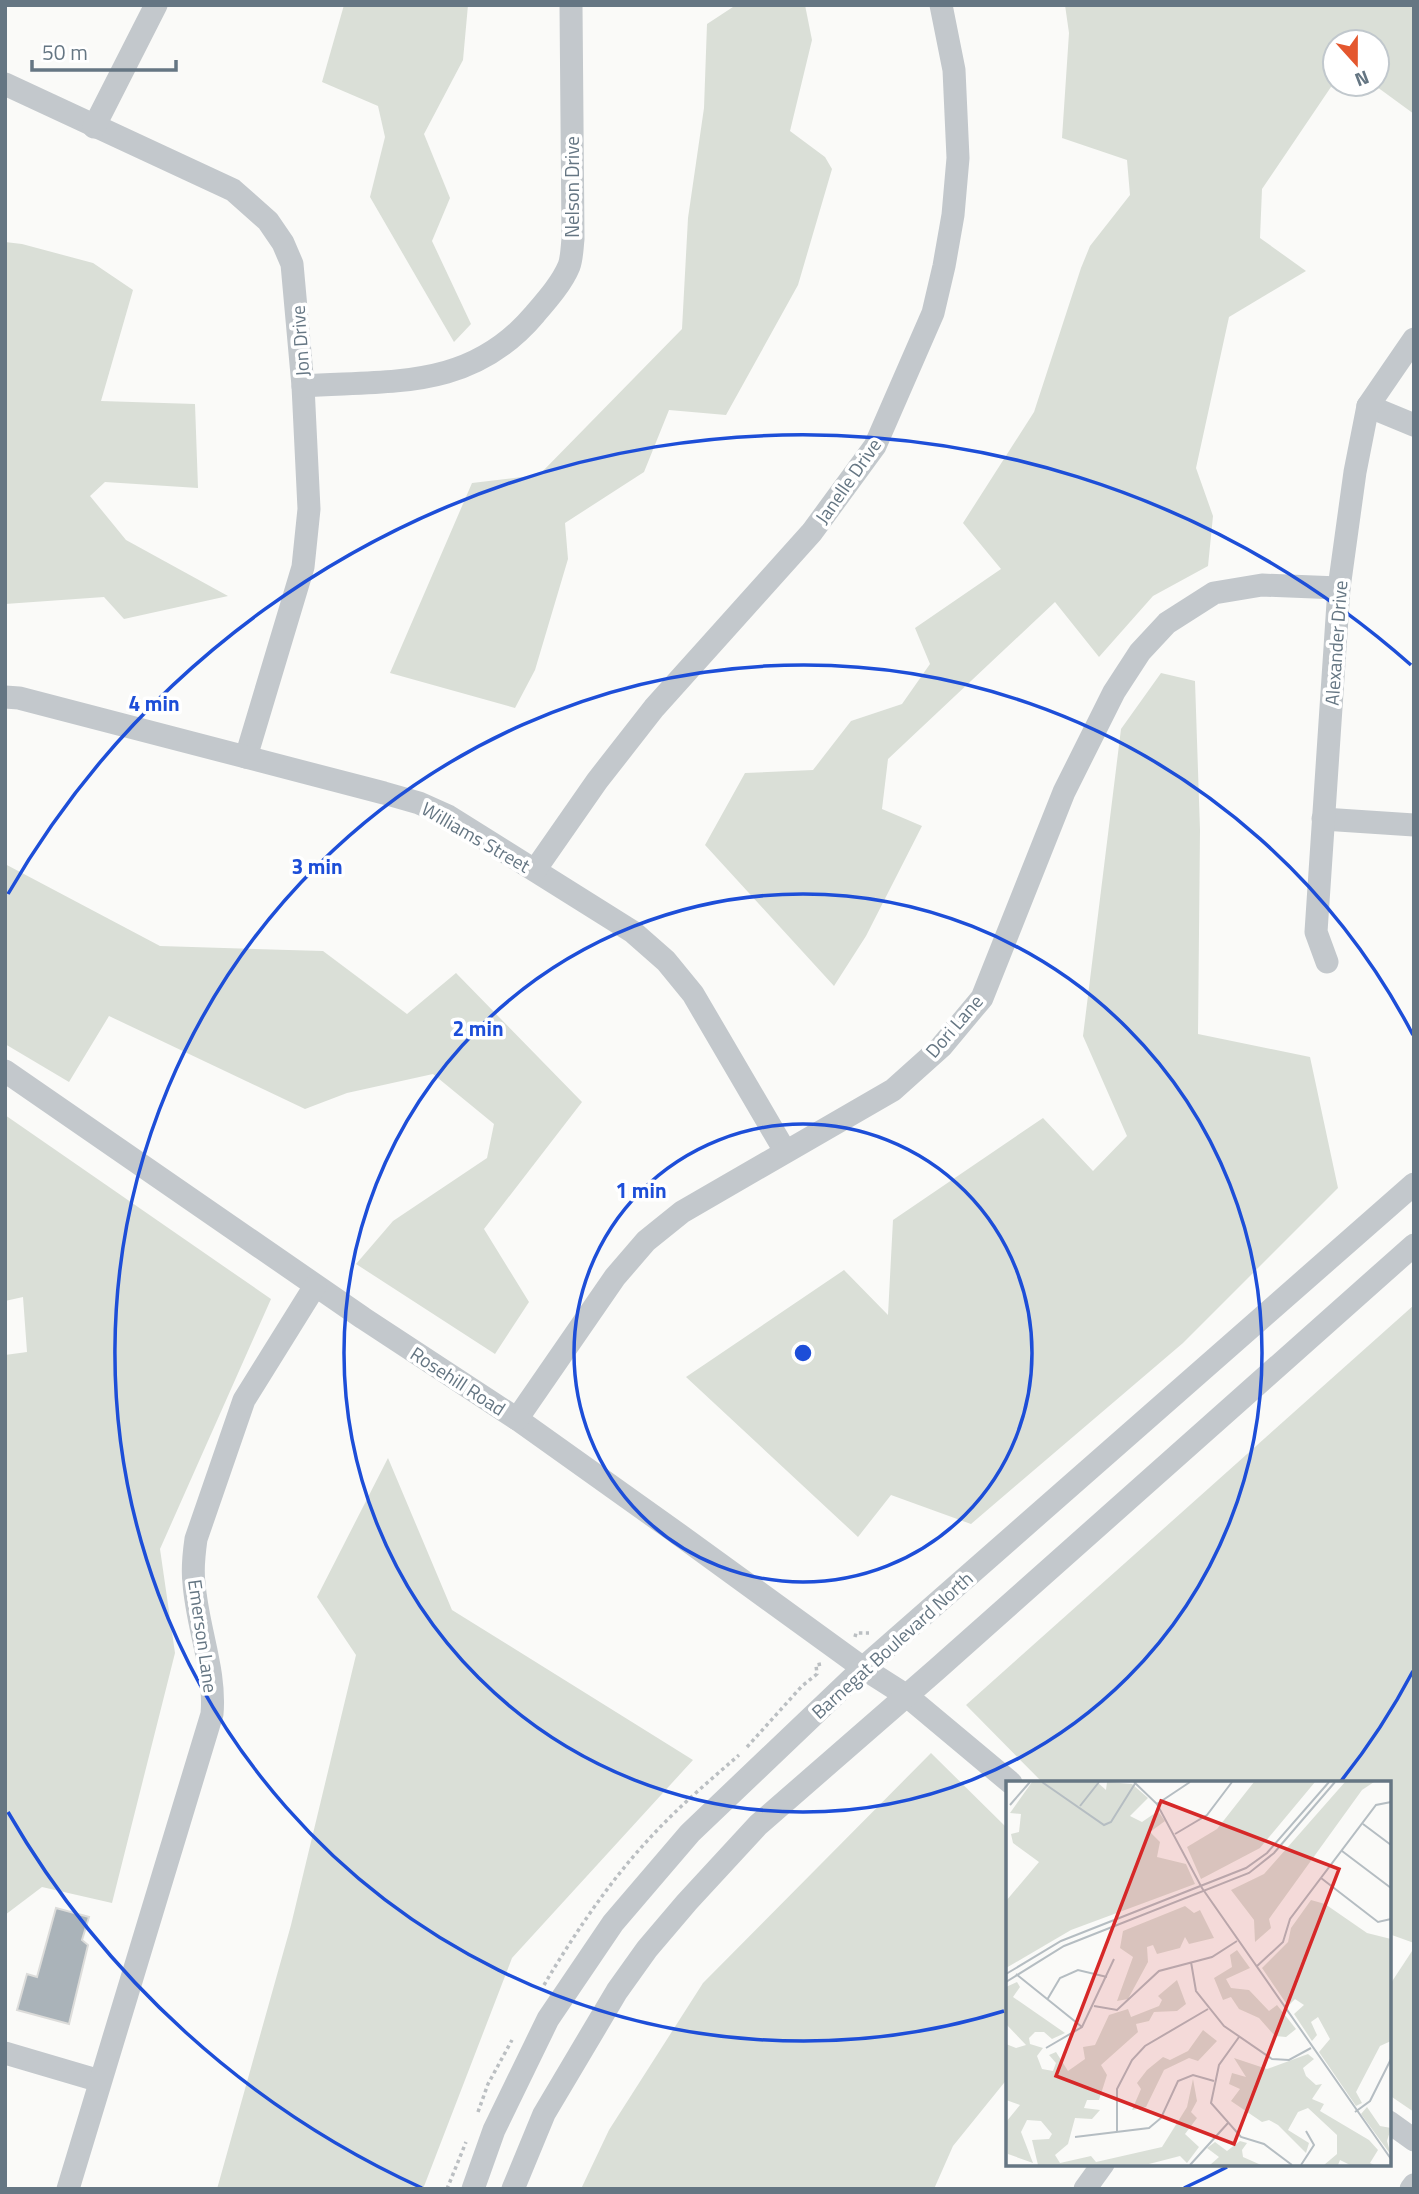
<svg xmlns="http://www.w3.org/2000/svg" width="1419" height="2194" font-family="'Titillium Web',sans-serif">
  <rect width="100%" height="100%" fill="#fafaf8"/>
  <!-- green -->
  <g fill="#dadfd7">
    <polygon points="344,5 468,5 463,60 424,134 450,198 432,241 471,324 454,342 370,197 385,137 378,106 322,82"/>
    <polygon points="736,5 805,5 812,40 790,131 825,157 832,169 798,285 726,415 669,410 644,472 565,523 568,559 535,670 515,708 390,673 472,483 539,475 682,329 688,218 704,108 707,24"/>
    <polygon points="1065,5 1414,5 1414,114 1373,84 1377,84 1377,42 1335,42 1335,81 1262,189 1260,238 1306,271 1229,317 1196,468 1213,516 1208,566 1153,596 1099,657 1055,602 888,759 882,809 922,826 866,936 834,986 705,845 745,773 813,770 851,721 902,704 930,664 915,628 1001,569 963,523 1034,412 1081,268 1090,246 1130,195 1127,160 1062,138 1069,33"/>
    <polygon points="5,242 22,244 93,263 133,290 101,401 195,404 198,488 105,482 90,496 126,540 228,596 124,619 104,597 5,604"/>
    <polygon points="1161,673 1195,681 1200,830 1198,1034 1310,1057 1338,1188 1183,1343 971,1524 891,1495 858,1537 686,1377 844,1270 888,1315 893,1220 1043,1118 1093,1171 1127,1136 1083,1036 1121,729"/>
    <polygon points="5,864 160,946 323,951 407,1014 456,973 582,1102 484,1229 529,1302 495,1354 356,1264 393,1221 487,1158 494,1124 433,1074 347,1093 305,1109 109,1016 69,1082 5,1044"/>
    <polygon points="5,1115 271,1299 160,1549 175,1653 112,1903 42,1887 5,1915 5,1355 27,1352 23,1297 5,1301"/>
    <polygon points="1414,1305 1414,1943 1389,1934 1389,1783 1043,1783 966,1705"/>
    <polygon points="388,1458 452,1610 693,1760 512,1958 423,2189 217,2189 291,1925 356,1655 317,1597"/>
    <polygon points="931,1753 1008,1829 1008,2078 953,2146 934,2189 581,2189 609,2130 703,1983"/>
    <polygon points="1414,1948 1414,2112 1389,2095 1389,1986"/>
  </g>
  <!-- building -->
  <polygon fill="#aab3b9" stroke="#dcdcda" stroke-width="2" points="56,1908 89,1917 82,1940 88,1945 69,2024 17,2010 27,1974 37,1977"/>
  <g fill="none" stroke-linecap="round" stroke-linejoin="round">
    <!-- path -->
    <g stroke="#bbbfc2" stroke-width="3.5" stroke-dasharray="3.5 3.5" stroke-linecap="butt">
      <polyline points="855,1637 856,1633 869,1633"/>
      <polyline points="747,1747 802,1686 817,1674 816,1665 821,1664"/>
      <path d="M544 1985C573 1936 609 1882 648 1840 676 1809 708 1782 739 1755"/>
      <polyline points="478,2112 488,2084 512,2040"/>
      <polyline points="447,2189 466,2142"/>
    </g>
    <!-- minor -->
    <g stroke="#c3c8cc" stroke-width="23">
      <polyline points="5,84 233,190 268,221 283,243 292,264 303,386 309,509 303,567 246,757"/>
      <polyline points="94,127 156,5"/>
      <path d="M303 386C394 380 471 390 535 314 547 300 562 283 569 266 572 258 572 247 573 239L571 5"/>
      <polyline points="1368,406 1414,425"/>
      <polyline points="5,697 19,698 384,793 419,803 448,816 633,932 666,961 693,994 785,1151"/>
      <polyline points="1323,819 1414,825"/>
      <polyline points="535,870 597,781 654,708 812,532 875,446 933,313 944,266 953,215 958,158 954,70 941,5"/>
      <polyline points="1327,962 1316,932 1339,588 1355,472 1368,406 1414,339"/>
      <polyline points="5,1071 363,1318 517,1419 670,1528 863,1668 907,1696 1011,1783"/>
      <polyline points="517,1419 615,1277 646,1241 682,1212 893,1090 941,1047 982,998 1064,792 1114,692 1140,652 1167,623 1214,593 1262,585 1339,588"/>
      <polyline points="5,2053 100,2081"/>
      <polyline points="1389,2122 1414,2140"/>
      <path d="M68 2189 212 1714C216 1670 197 1627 194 1583 192 1568 194 1553 196 1539L244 1400 315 1286"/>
      <polyline points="473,2189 494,2130 548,2019 613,1923 690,1833 863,1668 1414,1184"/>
      <polyline points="513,2189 544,2114 617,1991 647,1949 687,1902 758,1825 936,1670 1414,1245"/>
      <polyline points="1085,2189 1103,2164"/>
      <polyline points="1411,2189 1414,2185"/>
    </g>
  </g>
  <!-- distance rings -->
  <g fill="none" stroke="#1d4ed8" stroke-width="3.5">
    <circle cx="803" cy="1353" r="229"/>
    <circle cx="803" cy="1353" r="459"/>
    <path d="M1413 1671A688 688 0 0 1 1341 1781M1004 2011A688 688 0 1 1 1413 1035"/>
    <path d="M1227 2167A918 918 0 0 1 1184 2188M422 2188A918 918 0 0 1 8 1812M8 894A918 918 0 0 1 1411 665"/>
  </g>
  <g text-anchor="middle" stroke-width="7" stroke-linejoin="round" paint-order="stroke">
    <!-- street labels -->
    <g font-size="19" fill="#657683" stroke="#fff">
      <text transform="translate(572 187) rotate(-90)" y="7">Nelson Drive</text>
      <text transform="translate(300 341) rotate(-94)" y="7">Jon Drive</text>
      <text transform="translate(848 481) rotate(-55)" y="7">Janelle Drive</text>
      <text transform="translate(1336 643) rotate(-86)" y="7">Alexander Drive</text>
      <text transform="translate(476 837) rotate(30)" y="7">Williams Street</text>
      <text transform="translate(954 1026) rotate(-49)" y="7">Dori Lane</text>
      <text transform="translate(458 1381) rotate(33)" y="7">Rosehill Road</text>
      <text transform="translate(203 1636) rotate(82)" y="7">Emerson Lane</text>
      <text transform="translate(892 1645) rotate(-42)" y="7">Barnegat Boulevard North</text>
    </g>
  </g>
  <!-- overview -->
  <g transform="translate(1006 1781)">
    <rect width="385" height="385" fill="#fafaf8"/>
    <path d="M26 1H91L100 9 101 1 126 3 142 17 124 35 136 41 152 30 159 40 144 51 154 61 151 76 180 83 189 103 65 149 0 187V120L33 81 7 62 5 53 13 51 15 33 4 32ZM248 1H309L254 67 195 98 181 66 211 48ZM339 1H368L356 9 263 138 265 147 249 161 248 139 225 109 258 93ZM305 119 319 123 361 152 385 158V260L374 265 350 311 356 322 350 325 313 271 324 258 312 236 305 241 311 254 306 260 288 233 298 224 289 218 282 225 256 187 282 161 285 147ZM179 125 188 132 194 129 208 157 183 163 179 156 174 167 151 173 147 164 141 166 142 181 122 218 111 220 127 176 114 167 117 150ZM231 169 244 187 220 198 225 207 243 209 263 230 271 224 290 248 280 256 269 255 253 237 233 228 225 216 217 219 208 197 226 186 224 174ZM171 199 180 223 171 230 148 231 143 240 130 243 132 251 95 284 101 294 93 319H81L78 327 94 329 86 338 69 337 62 363 49 374 54 382 85 375 90 381 156 366 181 326 187 298 191 320 185 331 191 337 179 353 193 366 181 382 174 375 143 383 32 384 26 359 43 358 46 353 35 340 21 339 15 351 27 382 2 373 0 341 14 324 0 319V263L10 267 20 264 0 243V206L11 201 14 206 7 216 59 252 46 258 38 251H29L23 257 24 263 37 267 31 275 36 288 47 290 50 282 43 274 50 271 62 290 79 278 77 266 89 264 103 234 122 228 125 236 153 225 156 219 152 215ZM197 249 211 260 192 280 183 277 158 289 140 326 126 329 135 308 131 302 141 289 157 276 164 279 182 270ZM302 273 308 278 297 287 300 295 310 304 316 303 306 318 318 323 314 330 363 359 372 369 364 382 368 384H344L334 379 332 384H318L331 373V354L302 327 292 331 282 349 303 362 300 372 272 344 263 339 256 341 225 320 234 308 223 303 226 292 240 296 228 277 261 288ZM361 326 374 345 385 347 381 360 385 374 355 333ZM234 360 241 362 236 369 237 376 255 384H204L213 376 201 367 209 361 221 370Z" fill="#dadfd7"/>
    <path fill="none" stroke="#b5bdc2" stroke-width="2" d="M36 1 98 44 105 41 130 1M128 1 151 23 196 107 385 378M151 23 184 1M4 24 24 1M74 25 93 1M357 43 385 64M169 53 201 34 226 1M336 70 385 107M315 97 372 141 385 138M185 181 190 210 218 245 266 278 283 279 305 267M250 186 277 161 284 138 370 24 385 21M0 193 55 160 240 87 261 72 323 1M10 193 76 246M0 201 58 165 243 92 268 72 329 1M41 219 54 197 72 189 101 196M88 225 111 229 153 190 206 176 231 160M233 256 213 284 205 322 235 356 258 363 286 384M40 267 76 246 108 178M349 331 364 320 385 278M111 352V308L126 279 139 265 202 228M69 356 143 347 155 337 172 300 187 294 208 300M184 384 222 342M295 384 308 364 300 350"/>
    <path fill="#d62828" fill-opacity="0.15" stroke="#d62828" stroke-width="3.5" d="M155 20 333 88 228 363 50 295Z"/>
    <rect width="385" height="385" fill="none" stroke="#657683" stroke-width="3.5"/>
  </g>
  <circle cx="803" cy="1353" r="10" fill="#1d4ed8" stroke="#fff" stroke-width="3.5"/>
  <g font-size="21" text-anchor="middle" font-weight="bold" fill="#1d4ed8" stroke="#fff" stroke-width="7" stroke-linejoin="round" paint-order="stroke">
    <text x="154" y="711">4 min</text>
    <text x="317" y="874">3 min</text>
    <text x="478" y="1036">2 min</text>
    <text x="641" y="1198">1 min</text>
  </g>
  <!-- border -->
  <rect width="1419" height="2194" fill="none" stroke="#657683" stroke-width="14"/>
  <!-- north arrow -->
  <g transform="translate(1356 63) rotate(159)"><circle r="33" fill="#ffffff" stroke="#c1c8cd" stroke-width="2"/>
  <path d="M0-5L12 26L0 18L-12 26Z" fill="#e4572e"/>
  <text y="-10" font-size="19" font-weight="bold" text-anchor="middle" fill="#657683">N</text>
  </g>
  <!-- scale -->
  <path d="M32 60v10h144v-10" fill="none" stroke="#657683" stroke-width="3.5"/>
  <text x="42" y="60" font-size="21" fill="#657683" stroke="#ffffff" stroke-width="5" paint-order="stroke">50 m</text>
</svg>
